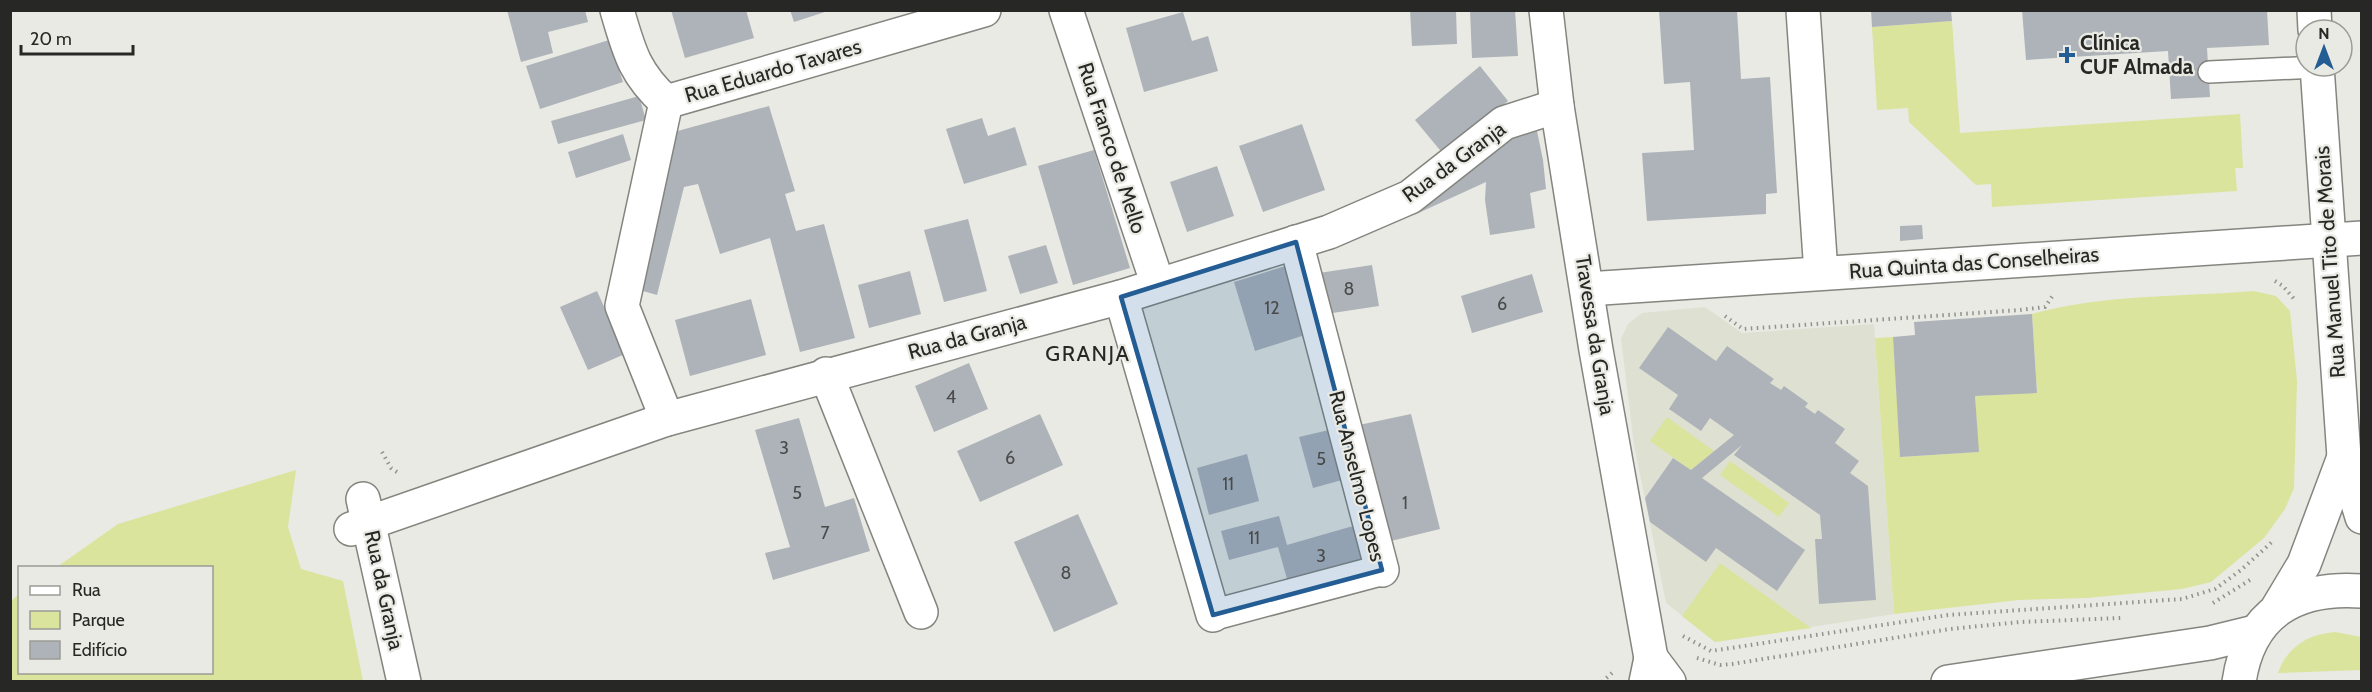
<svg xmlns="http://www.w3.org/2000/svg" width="2372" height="692" font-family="Cabin,sans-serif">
  <rect width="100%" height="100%" fill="#e9eae3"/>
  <!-- built -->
  <polygon fill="#dee1d2" points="1705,307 1742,333 1874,324 1894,614 1715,642 1666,603 1634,445 1621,339 1628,324 1642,313"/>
  <!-- green -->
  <g fill="#dae49d">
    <polygon points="1952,21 1960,133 2240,114 2243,168 2235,168 2237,191 1992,207 1991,184 1976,185 1909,122 1908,108 1877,110 1872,27"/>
    <path d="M2254 291 2276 296 2290 311 2297 381 2294 488 2285 509 2264 538 2211 582 2182 589 2087 598 2019 600 1894 614 1875 338 1893 337 1901 457 1978 452 1975 396 2037 392 2032 314C2104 294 2180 297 2254 291Z"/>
    <polygon points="1667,417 1714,451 1691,470 1650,441"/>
    <polygon points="1730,461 1789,503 1779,517 1720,475"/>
    <polygon points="296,470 288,527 301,569 343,581 363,681 11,681 11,601 19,594 20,672 212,672 212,568 57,567 118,524"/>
    <polygon points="1720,563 1811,628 1715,642 1682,616"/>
    <path d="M2335 632 2361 637V670L2278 673C2287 647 2308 634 2335 632Z"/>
  </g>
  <!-- building -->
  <g fill="#aeb3b9">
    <polygon points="507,10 585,10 588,22 548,32 553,53 521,62"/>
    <polygon points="671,10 746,10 754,38 685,58"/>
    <polygon points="790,10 828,10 828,11 794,22"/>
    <polygon points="1410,10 1456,10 1457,44 1412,46"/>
    <polygon points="1470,10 1515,10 1518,56 1472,58"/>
    <polygon points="1659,10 1737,10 1741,79 1770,77 1777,193 1766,194 1766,214 1647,221 1642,153 1694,150 1690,82 1664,84"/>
    <polygon points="1871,10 1951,10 1952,21 1872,27"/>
    <polygon points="2022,10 2267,10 2269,45 2207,48 2210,97 2171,99 2168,51 2026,60"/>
    <polygon points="1183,12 1192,41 1208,36 1218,71 1144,92 1126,28"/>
    <polygon points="609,40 623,82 540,109 526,66"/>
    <polygon points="1480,66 1508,101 1444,155 1415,120"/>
    <polygon points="639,96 646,120 558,144 551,121"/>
    <polygon points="769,106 795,191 785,194 796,231 824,224 855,338 800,352 770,238 720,254 698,184 684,187 657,295 643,291 674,132"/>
    <polygon points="982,118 988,136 1015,127 1027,165 964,184 946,129"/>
    <polygon points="1302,124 1325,190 1263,212 1239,146"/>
    <polygon points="1537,131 1543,160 1546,189 1530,193 1535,228 1490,235 1485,200 1486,182 1414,215 1443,182 1504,137"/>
    <polygon points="623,134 631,160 576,178 568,152"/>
    <polygon points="1094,150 1130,268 1073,285 1038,166"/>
    <polygon points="1217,166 1234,216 1187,232 1170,182"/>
    <polygon points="968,219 987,291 944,302 924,230"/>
    <polygon points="1922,225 1923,239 1900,241 1900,226"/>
    <polygon points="1046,245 1058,283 1020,294 1008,256"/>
    <polygon points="1289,265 1311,333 1255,351 1234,282"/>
    <polygon points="1372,265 1379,306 1326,314 1319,273"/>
    <polygon points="910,271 921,314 869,328 858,285"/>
    <polygon points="1532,274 1543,312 1472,333 1461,296"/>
    <polygon points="597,291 625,354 588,370 560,307"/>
    <polygon points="751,299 766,355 690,376 675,320"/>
    <polygon points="2032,314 2037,393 1975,396 1979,452 1900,457 1893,337 1915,335 1914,322"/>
    <polygon points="1668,327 1716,361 1727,346 1774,379 1770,383 1781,390 1784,386 1808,403 1805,407 1815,414 1818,410 1845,429 1835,443 1859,461 1850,473 1868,486 1876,600 1819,604 1815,539 1822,539 1820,515 1734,455 1742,445 1702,478 1805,550 1777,591 1716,548 1706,562 1650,522 1645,498 1673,458 1691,470 1734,435 1710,418 1701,431 1669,409 1678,395 1639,368"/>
    <polygon points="969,363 988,409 934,432 915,386"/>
    <polygon points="1040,414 1063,465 980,502 957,451"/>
    <polygon points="1411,414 1440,529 1387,542 1359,425"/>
    <polygon points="799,418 825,507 854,498 870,551 773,580 765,553 790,547 755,430"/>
    <polygon points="1329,430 1342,480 1313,488 1299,437"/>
    <polygon points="1247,454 1259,501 1209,515 1197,468"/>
    <polygon points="1078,514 1118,604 1054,632 1014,542"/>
    <polygon points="1279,516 1287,545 1353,526 1364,565 1289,586 1278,547 1229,560 1221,531"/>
  </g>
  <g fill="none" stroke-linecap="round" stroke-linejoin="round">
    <defs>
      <polyline id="service" points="2209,72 2317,67"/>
      <polyline id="pedestrian" points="1213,615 1382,570"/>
      <g id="minor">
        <path d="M617 10C629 51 634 73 666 102L984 10"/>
        <polyline points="1066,10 1158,285"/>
        <polyline points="1546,10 1557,106 1596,350 1651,658"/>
        <polyline points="1803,10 1821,273"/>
        <polyline points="2314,10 2315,30"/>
        <polyline points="2317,66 2344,457 2362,517"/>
        <polyline points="666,102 622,306 667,419"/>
        <polyline points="1296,242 1382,570"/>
        <polyline points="1587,289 2362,238"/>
        <polyline points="1121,297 1213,615"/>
        <polyline points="826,374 921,612"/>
        <polyline points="363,499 404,682"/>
        <polyline points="351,529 667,419 1121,297 1329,232 1410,197 1504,123 1557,106"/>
        <polyline points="2277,609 2304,564 2344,457"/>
        <polyline points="1646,682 1651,658 1669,682"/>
      </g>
      <g id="primary">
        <polyline points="1948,682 2210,643 2255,632"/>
        <path d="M2239 682C2249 613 2295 586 2362 591"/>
      </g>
    </defs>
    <!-- service casing -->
    <use href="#service" stroke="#84857f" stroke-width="24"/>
    <!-- pedestrian casing -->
    <use href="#pedestrian" stroke="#84857f" stroke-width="33"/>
    <!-- minor casing -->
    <use href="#minor" stroke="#84857f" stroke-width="36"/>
    <!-- primary casing -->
    <use href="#primary" stroke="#84857f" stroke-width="36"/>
    <!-- path -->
    <g stroke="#91928d" stroke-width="4" stroke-dasharray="1.5 4.5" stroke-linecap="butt">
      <polyline points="2275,281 2283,286 2295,300"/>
      <polyline points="1725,316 1743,329 2020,310 2045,307 2054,294"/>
      <polyline points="382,452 391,468 400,474"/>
      <polyline points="2213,603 2250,580"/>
      <polyline points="1683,636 1711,651 1948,615 2182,599 2215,589 2241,570 2273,541"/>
      <polyline points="1697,658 1720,665 1732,664 1950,629 2020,622 2121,618"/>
      <polyline points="1602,682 1612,673"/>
    </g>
    <!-- service -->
    <use href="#service" stroke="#fff" stroke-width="21"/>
    <!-- pedestrian -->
    <use href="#pedestrian" stroke="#fff" stroke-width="30"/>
    <!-- minor -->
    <use href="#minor" stroke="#fff" stroke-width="33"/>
    <!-- primary -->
    <use href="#primary" stroke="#fff" stroke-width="33"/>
  </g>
  <!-- marked area -->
  <path fill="#235d94" fill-opacity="0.2" stroke="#235d94" stroke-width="4.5" stroke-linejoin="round" d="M1296 242 1382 570 1213 615 1121 297Z"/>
  <!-- markers -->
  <path fill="#235d94" stroke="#e9eae3" stroke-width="2" d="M2064 46h6v6h6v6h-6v6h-6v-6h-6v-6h6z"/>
  <g text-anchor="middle" stroke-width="4.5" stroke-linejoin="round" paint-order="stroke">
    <!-- number labels -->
    <g font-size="18" fill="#494b4a">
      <text x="1349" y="295">8</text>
      <text x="1502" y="310">6</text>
      <text x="1272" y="314">12</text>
      <text x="951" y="403">4</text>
      <text x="784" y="454">3</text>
      <text x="1010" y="464">6</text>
      <text x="1321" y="465">5</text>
      <text x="1228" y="490">11</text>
      <text x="797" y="499">5</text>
      <text x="1405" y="509">1</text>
      <text x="825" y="539">7</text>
      <text x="1254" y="544">11</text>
      <text x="1321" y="562">3</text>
      <text x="1066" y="579">8</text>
    </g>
    <!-- poi labels -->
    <g font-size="21" font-weight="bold" fill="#272825" stroke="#e9eae3" text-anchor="start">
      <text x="2080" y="50">Clínica<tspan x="2080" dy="24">CUF Almada</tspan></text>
    </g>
    <!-- street labels -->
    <g font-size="21" fill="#272825" stroke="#e9eae3">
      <text transform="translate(773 71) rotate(-16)" y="7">Rua Eduardo Tavares</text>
      <text transform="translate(1112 148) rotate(72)" y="7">Rua Franco de Mello</text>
      <text transform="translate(1454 162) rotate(-36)" y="7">Rua da Granja</text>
      <text transform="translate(2330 262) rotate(-94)" y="7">Rua Manuel Tito de Morais</text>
      <text transform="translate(1974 263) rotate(-4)" y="7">Rua Quinta das Conselheiras</text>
      <text transform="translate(1595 335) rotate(81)" y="7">Travessa da Granja</text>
      <text transform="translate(967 337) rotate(-15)" y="7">Rua da Granja</text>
      <text transform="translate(1357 476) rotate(76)" y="7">Rua Anselmo Lopes</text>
      <text transform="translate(384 590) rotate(78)" y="7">Rua da Granja</text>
    </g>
    <!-- neighbourhood labels -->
    <g font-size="22" letter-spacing="1.5" fill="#272825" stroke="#e9eae3">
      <text x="1088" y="361">GRANJA</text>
    </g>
  </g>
  <!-- border -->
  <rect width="2372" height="692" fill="none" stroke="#272825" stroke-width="24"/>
  <!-- legend -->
  <rect x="18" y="566" width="195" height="108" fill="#e9eae3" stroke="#9b9c97" stroke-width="1.5"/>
  <rect x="30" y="586" width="30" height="9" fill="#ffffff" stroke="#9b9c97" stroke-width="1.5"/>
  <text x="72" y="596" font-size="18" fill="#272825">Rua</text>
  <rect x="30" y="611" width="30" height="18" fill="#dae49d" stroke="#9b9c97" stroke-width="1.5"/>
  <text x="72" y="626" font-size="18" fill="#272825">Parque</text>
  <rect x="30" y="641" width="30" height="18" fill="#aeb3b9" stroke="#9b9c97" stroke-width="1.5"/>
  <text x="72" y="656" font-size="18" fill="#272825">Edifício</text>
  <!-- north arrow -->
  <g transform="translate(2324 48)"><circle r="28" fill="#e9eae3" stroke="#9b9c97" stroke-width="1.5"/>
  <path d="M0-4.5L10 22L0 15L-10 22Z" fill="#235d94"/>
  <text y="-9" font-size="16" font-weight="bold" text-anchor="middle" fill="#272825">N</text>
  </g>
  <!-- scale -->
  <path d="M21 45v9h112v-9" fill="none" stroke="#272825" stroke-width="3"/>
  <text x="30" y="45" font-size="18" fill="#272825" stroke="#e9eae3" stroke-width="4.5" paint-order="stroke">20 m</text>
</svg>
